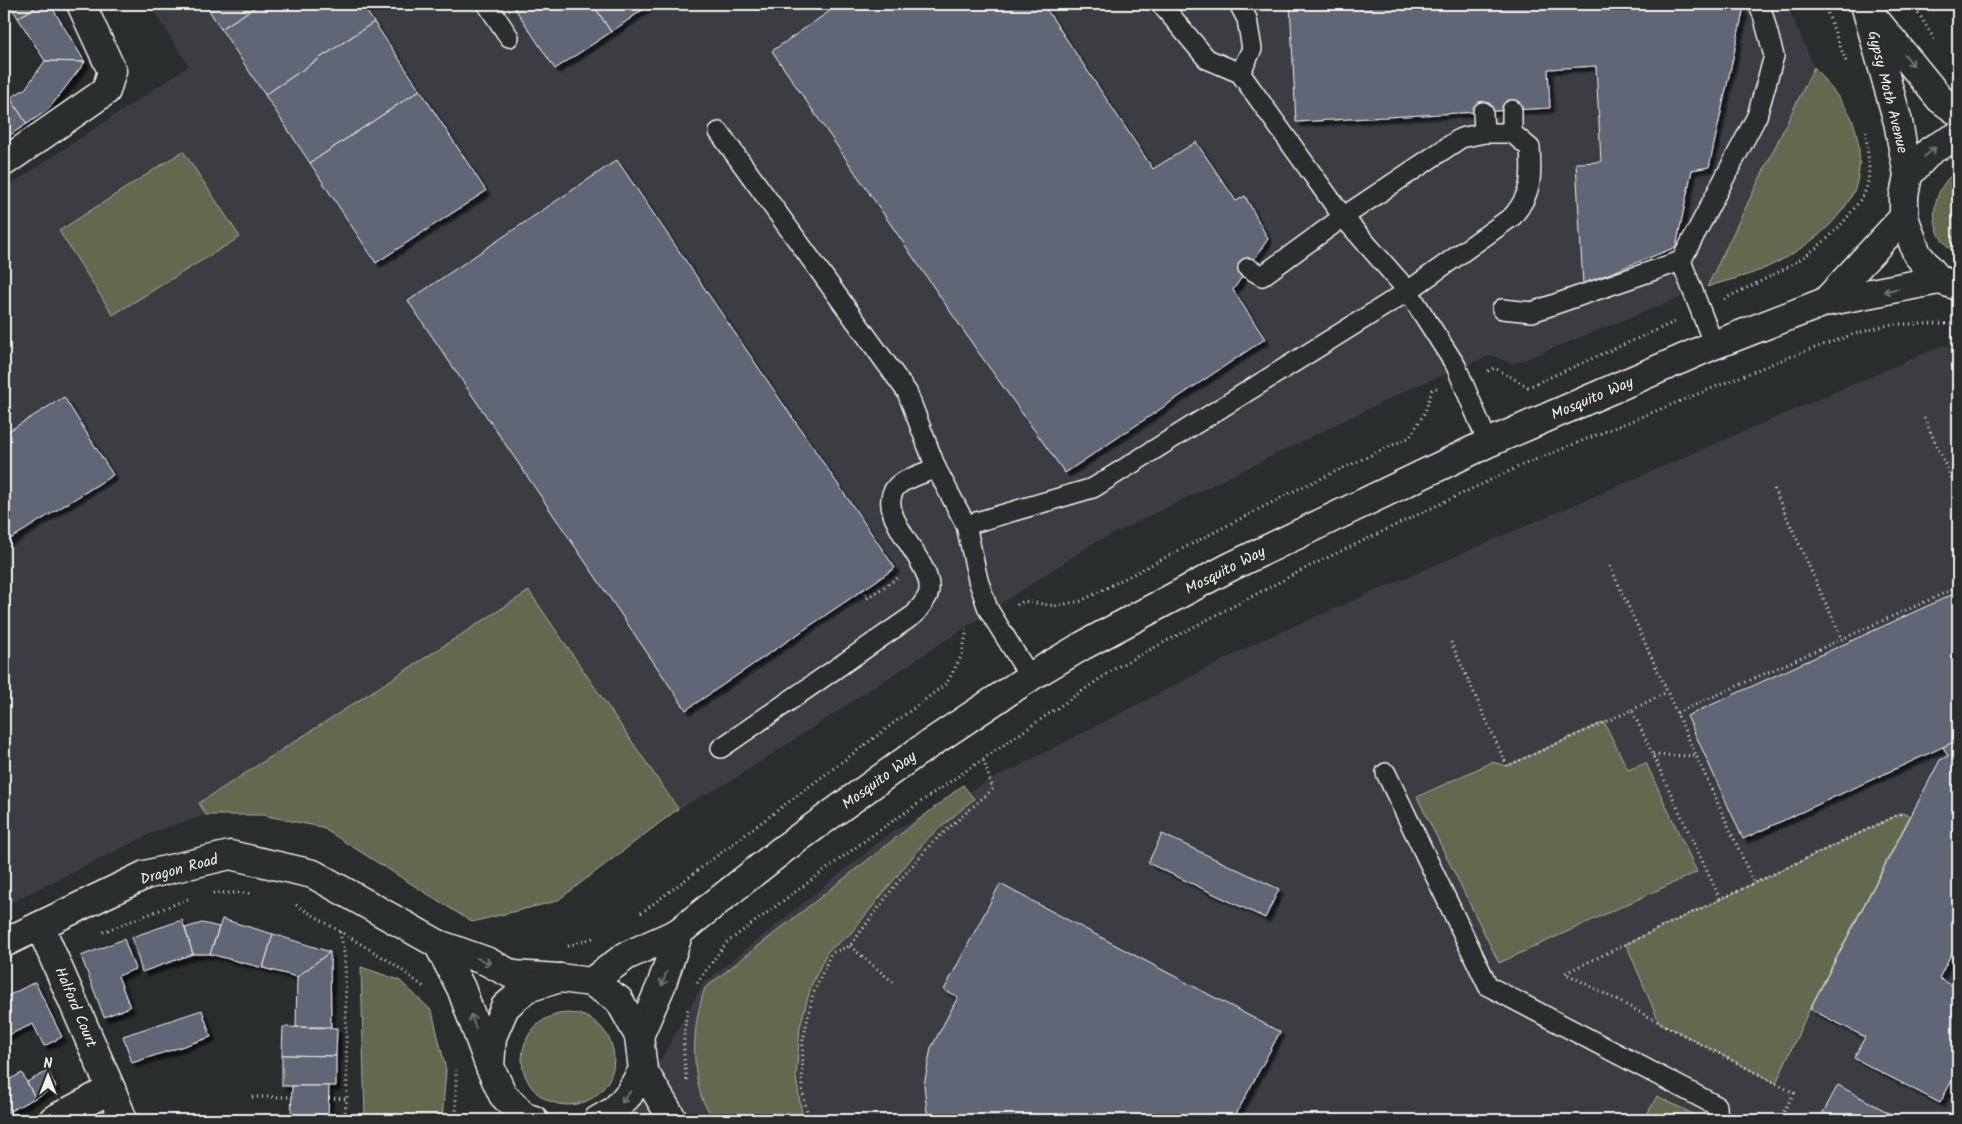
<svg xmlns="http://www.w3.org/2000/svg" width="1962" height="1124" font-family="Kalam,sans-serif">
  <defs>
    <filter id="shadow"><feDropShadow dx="4.5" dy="4.5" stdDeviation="1" flood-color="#0009"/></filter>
  </defs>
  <rect width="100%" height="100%" fill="#2a2d2e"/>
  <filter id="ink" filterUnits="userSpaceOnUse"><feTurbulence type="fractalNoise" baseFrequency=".02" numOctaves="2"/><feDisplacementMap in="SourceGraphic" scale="10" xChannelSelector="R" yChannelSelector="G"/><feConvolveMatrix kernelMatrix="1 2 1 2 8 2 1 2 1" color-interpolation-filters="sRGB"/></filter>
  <g filter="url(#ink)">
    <!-- built -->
    <g fill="#3a3e43">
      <polygon points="149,4 1787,4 1814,67 1707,287 1513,364 1491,355 1411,388 1092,544 731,781 678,809 529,592 199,803 206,815 158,830 4,906 4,189 189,66"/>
      <polygon points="1944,345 1958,352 1958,1120 627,1120 703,984 893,831 1262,640"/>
    </g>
    <!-- green -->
    <g fill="#63694f" stroke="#acad9c">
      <path d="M1814 67C1824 80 1847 106 1852 119 1861 142 1863 176 1851 197 1833 230 1795 255 1761 270 1744 277 1724 281 1707 287Z"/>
      <polygon points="183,151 240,237 113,315 59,231"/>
      <path d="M1958 170V256C1950 249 1942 242 1938 232 1929 210 1938 183 1958 170Z"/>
      <polygon points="529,591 678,809 557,901 472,922 321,827 262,815 206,815 199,803"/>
      <polygon points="1604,722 1628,770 1646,763 1697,872 1499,963 1417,797 1492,762 1507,766"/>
      <path d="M963 785 974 799 927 839 851 933 827 952 811 986 800 1027 796 1078 803 1120H715C710 1113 704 1105 701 1096 691 1062 693 1022 705 988Z"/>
      <polygon points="1902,813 1910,816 1810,1008 1776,1083 1659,1022 1626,944"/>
      <polygon points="361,967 399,980 432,1011 446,1070 442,1120 365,1120"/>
      <circle cx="568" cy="1059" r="46"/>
      <polygon points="1657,1096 1705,1120 1644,1120"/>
    </g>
    <!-- building -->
    <g fill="#616675" stroke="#f4f1e8" filter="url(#shadow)">
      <polygon points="9,4 41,4 18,18"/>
      <polygon points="41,4 50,4 85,62 45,61 18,18"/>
      <polygon points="205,4 260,4 221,29"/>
      <polygon points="260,4 361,4 374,22 265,95 221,29"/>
      <polygon points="512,4 593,4 611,32 555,69"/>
      <polygon points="593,4 651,4 611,32"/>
      <polygon points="840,4 1043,4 1153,169 1196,142 1236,201 1245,196 1268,239 1233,290 1265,339 1065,473 976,349 772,51"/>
      <polygon points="1290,4 1739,4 1743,12 1709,167 1692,170 1676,247 1583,284 1576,163 1601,162 1596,66 1548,69 1550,108 1296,122"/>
      <polygon points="374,22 420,90 310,163 265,95"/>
      <polygon points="45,61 85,62 48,110 27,124 10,98 25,89"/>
      <polygon points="420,90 486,191 376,263 310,163"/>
      <polygon points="10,98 27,124 4,139 4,102"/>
      <polygon points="617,160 895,568 686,710 408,301"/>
      <polygon points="64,397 113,475 4,543 4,434"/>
      <polygon points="1958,592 1958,740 1743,839 1687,716"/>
      <polygon points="1958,740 1958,941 1939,978 1958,989 1958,1069 1940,1103 1854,1058 1865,1037 1810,1009 1940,760 1948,756 1943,747"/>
      <polygon points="1162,834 1279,889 1265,918 1148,863"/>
      <polygon points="1000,884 1280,1032 1233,1120 928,1120 924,1085 931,1048 958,997 944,990"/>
      <polygon points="222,919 273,934 263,968 210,954"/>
      <polygon points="182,920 193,954 142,972 132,937"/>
      <polygon points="202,923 219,927 210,954 193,954 185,928"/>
      <polygon points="273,934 330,952 297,977 263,968"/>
      <polygon points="124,939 135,969 118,976 130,1007 104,1017 81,956"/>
      <polygon points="330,952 331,1027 296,1027 297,977"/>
      <polygon points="35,982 62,1037 44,1046 33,1024 4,1037 4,998"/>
      <polygon points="202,1010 211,1037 132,1063 123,1036"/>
      <polygon points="283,1027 337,1028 336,1056 282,1055"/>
      <polygon points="282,1055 336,1056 336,1086 282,1086"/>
      <polygon points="48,1071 56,1087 35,1098 27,1082"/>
      <polygon points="22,1073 35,1098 4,1114 4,1082"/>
      <polygon points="1838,1085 1902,1120 1819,1120"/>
      <polygon points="292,1086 329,1086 328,1120 291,1120"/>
    </g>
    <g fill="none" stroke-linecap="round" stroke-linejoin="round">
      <defs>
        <g id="lane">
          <polyline points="487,4 509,37"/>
          <polyline points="1161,4 1207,59 1240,73 1343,217 1408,291 1456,366 1488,443"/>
          <polyline points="1239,4 1247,19 1252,49 1240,73"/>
          <polyline points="1512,110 1512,133"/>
          <polyline points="1483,112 1484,133"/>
          <polyline points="719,132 907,392 936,468 966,525 978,580 988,609 1030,677"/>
          <polyline points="1681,261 1714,345"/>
          <polyline points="1502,309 1532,312 1681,261 1757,116 1774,56 1763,15 1758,4"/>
          <path d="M966 525 1093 488 1408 291 1513 216C1532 193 1532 177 1530 148L1512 133H1484L1461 138 1343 217 1262 276 1248 268"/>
          <path d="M721 748 915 614C919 608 925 602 928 595 939 565 870 515 897 486 904 479 927 472 936 468"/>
          <polyline points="1386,773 1488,986 1717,1106 1718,1120"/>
        </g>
        <g id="street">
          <polyline points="4,162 106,91 112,71 81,4"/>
          <polyline points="40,926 111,1089 53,1120"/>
          <polyline points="4,943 145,875 230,855 313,874 438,944 486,961 513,975 559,978"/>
          <polyline points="438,944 461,988 490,1067"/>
          <polyline points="643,1070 673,1120"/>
          <polyline points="111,1089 123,1120"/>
        </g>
        <g id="secondary">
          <polyline points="1865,4 1898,122 1908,175 1904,196 1904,217 1917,254 1939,280 1958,286"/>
          <polyline points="1874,18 1940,99 1958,112"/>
          <polyline points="1908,175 1931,150 1958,136"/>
          <polyline points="1825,302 1904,217"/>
          <polyline points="591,982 626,956 679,932 782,850 916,753 1030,677 1084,645 1230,567 1488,443 1714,345 1825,302 1939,280"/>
          <polyline points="639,1036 661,986 679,932"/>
          <polyline points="534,1120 525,1117 503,1095 490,1067 492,1037 505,1007 527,988 560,978 591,982 619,1000 639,1036 643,1070 629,1094 614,1111 598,1120"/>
        </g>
      </defs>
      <!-- lane casing -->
      <use href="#lane" stroke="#f4f1e8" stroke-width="22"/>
      <!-- street casing -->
      <use href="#street" stroke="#f4f1e8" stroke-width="31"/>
      <!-- secondary casing -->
      <use href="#secondary" stroke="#f4f1e8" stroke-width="31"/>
      <!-- path -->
      <g stroke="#f4f1e8" stroke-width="3" stroke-dasharray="1 4" stroke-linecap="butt">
        <polyline points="1824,4 1847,64"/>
        <polyline points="1913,4 1934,39"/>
        <path d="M1724 299C1771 276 1816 258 1849 215 1855 207 1862 199 1866 189 1872 171 1867 151 1866 132"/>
        <polyline points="1488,371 1495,368 1528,387 1677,321"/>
        <polyline points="1924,418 1958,492"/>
        <polyline points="1774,489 1842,639"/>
        <polyline points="1610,566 1754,883"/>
        <polyline points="863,589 867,598 899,577"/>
        <polyline points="1017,605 1024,601 1055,606 1081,601 1296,490 1410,437 1425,412 1432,390 1437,388"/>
        <polyline points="1451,642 1507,766 1632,710 1720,899"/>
        <polyline points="1632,710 1667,692"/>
        <polyline points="1677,713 1958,587"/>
        <polyline points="1653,755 1696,756"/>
        <polyline points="213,893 249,893"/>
        <polyline points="296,905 394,964 425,988"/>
        <polyline points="641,913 947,683 962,655 967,629"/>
        <polyline points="103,932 188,899"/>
        <polyline points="340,932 345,958 347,1099 344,1120"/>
        <polyline points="568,946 596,937"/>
        <polyline points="850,946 894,983"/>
        <polyline points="697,983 726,943 874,834 1117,667 1310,566 1520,466 1784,359 1854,334 1892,324 1954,324 1958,327"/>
        <path d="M687 1080C682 1053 683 1033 688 1007"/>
        <polyline points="252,1097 292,1097"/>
        <polyline points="329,1098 347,1099"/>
        <polyline points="453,1120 456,1111 456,1070"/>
        <polyline points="809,1120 802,1089 803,1040 813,994 831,953 850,946 894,887 933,842 993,789 983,759"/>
        <polyline points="1779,1120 1794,1093 1565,973 1902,813"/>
      </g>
      <!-- lane -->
      <use href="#lane" stroke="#2a2d2e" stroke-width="19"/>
      <!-- street -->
      <use href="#street" stroke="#2a2d2e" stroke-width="28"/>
      <!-- secondary -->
      <use href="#secondary" stroke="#2a2d2e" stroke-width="28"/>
    </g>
    <!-- one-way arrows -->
    <defs><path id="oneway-shaft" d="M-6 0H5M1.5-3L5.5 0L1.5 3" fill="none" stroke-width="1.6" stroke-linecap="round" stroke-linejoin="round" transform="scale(1.25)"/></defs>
    <g stroke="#71726f">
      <use href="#oneway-shaft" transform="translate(1909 60) rotate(51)"/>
      <use href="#oneway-shaft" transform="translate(1930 152) rotate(-40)"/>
      <use href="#oneway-shaft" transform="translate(1891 290) rotate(168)"/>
      <use href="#oneway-shaft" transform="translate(484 961) rotate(22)"/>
      <use href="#oneway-shaft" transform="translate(664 979) rotate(109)"/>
      <use href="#oneway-shaft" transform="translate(473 1021) rotate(-111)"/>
      <use href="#oneway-shaft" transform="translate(626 1097) rotate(128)"/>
    </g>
  </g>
  <g text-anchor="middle" stroke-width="4.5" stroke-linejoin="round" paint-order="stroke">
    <!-- street labels -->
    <g font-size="15" fill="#f4f1e8" stroke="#2a2d2e">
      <text transform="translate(1888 92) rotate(76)" y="5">Gypsy Moth Avenue</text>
      <text transform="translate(1592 398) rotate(-23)" y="5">Mosquito Way</text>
      <text transform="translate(1225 570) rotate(-27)" y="5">Mosquito Way</text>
      <text transform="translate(879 780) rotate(-36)" y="5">Mosquito Way</text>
      <text transform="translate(179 869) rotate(-15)" y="5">Dragon Road</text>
      <text transform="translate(76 1007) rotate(67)" y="5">Halford Court</text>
    </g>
  </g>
  <!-- margin -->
  <rect width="1962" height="1124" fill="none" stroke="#2a2d2e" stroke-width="20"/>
  <rect x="10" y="10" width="1942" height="1104" fill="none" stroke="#f4f1e8" stroke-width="2" filter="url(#ink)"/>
  <!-- north arrow -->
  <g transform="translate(48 1076)" stroke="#2a2d2e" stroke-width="4" paint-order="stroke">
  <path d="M0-4L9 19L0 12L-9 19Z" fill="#f4f1e8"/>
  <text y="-8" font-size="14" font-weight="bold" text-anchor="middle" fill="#f4f1e8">N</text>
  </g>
</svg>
